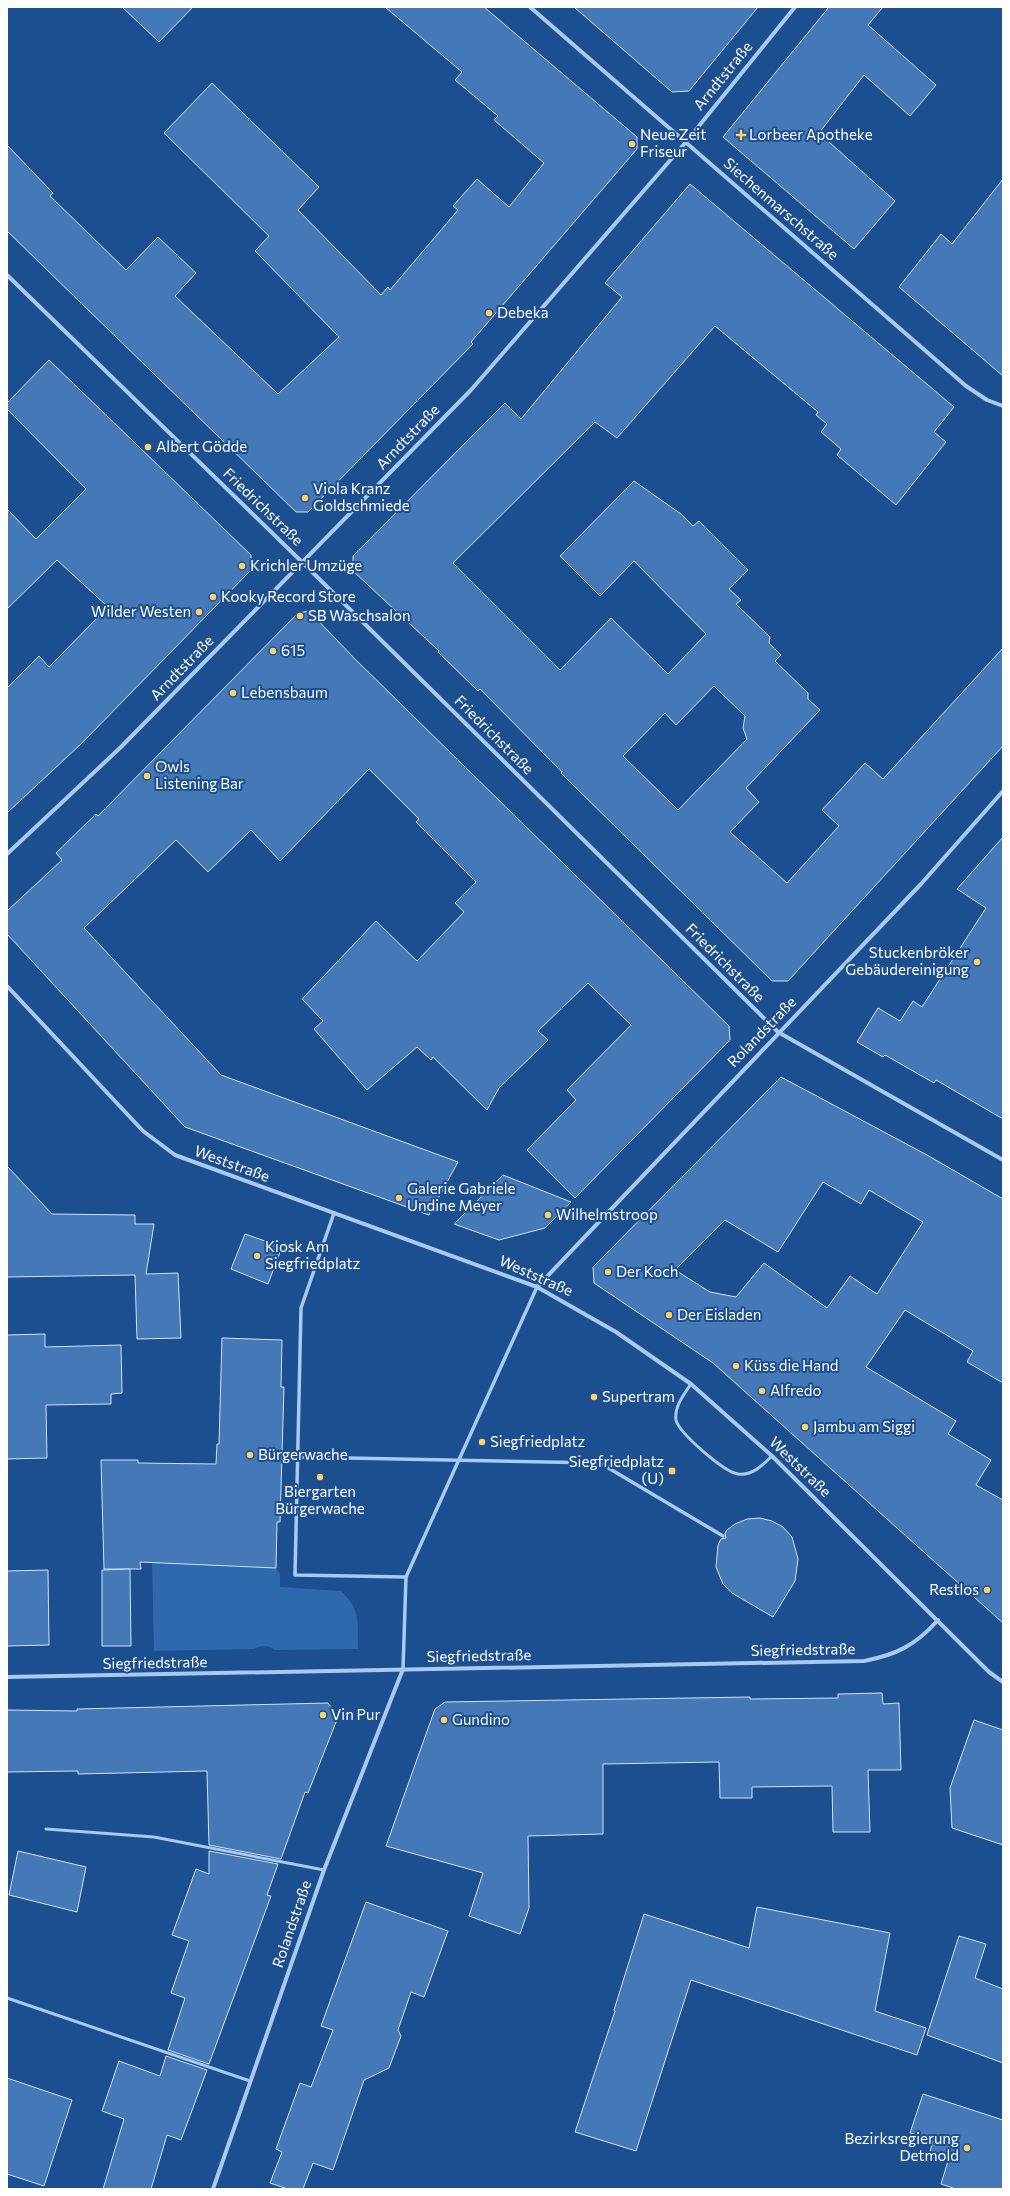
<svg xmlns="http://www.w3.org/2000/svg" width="1010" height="2196" font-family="Commissioner,sans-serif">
  <rect width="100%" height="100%" fill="#1b4f8f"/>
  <!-- green -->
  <path fill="#2e69ad" d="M152 1563 216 1564 217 1566 276 1568 280 1574V1587L341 1591C362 1611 357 1623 358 1649L275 1650C268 1645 262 1645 254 1649L154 1651Z"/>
  <!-- building -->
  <g fill="#4478b7" stroke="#cfe3fa" fill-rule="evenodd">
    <polygon points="122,7 193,7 159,42"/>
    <polygon points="385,7 484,7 637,137 637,149 471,342 473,344 308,512 296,512 7,231 7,145 53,193 50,196 126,270 158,237 196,273 175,296 278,394 339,337 255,251 269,236 164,133 212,83 319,187 298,210 381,295 388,287 390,290 458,210 453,206 477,179 509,207 544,163 494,120 498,116 455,80 462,72"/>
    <polygon points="574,7 758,7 689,91 672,92"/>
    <polygon points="829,7 883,7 868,25 936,85 910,116 864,75 819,133 895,201 854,249 723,137"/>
    <polygon points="1003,179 1003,376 899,287 941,234 952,244"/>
    <path d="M690 184 954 407 934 432 946 442 896 505 837 455 841 449 821 432 827 424 816 415 818 412 715 326 617 438 595 422 453 563 560 670 611 618 668 674 706 634 634 561 600 596 560 556 634 481 681 514 693 526 699 521 748 570 729 589 741 600 736 604 770 637 769 643 781 655 775 661 808 693V699L820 710 746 788 759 802 730 832 787 883 839 826 822 810 865 763 883 779 1003 648V746L788 981H772L561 773 562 772 480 689 478 691 438 652 439 651 353 571V556L505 403 521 419 622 297 605 283ZM714 686 745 716 743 728 747 739 678 810 623 756 665 713 676 725Z"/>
    <polygon points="49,360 251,555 251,570 82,743 7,813 7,688 39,656 49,667 108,607 57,560 7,609 7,509 36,539 86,489 7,409 7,403"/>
    <polygon points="309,611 355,659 729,1026 730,1040 575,1198 527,1150 576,1100 567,1090 631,1025 588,983 538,1031 548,1040 499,1088 487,1110 433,1057 431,1060 417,1047 367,1090 314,1029 323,1021 302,999 376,921 417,961 464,912 455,903 476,882 416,822 419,819 369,769 280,861 251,830 208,872 176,840 84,928 221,1075 458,1162 429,1215 185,1127 7,934 7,911 62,860 56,853 96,814 98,816 298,613"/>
    <polygon points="1003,837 1003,1119 936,1080 934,1083 885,1055 883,1057 857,1042 878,1008 900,1021 913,1001 922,1007 986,908 957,889"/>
    <path d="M781 1077 927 1155 1003 1199V1383L967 1362 973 1351 905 1310 866 1367 956 1421 948 1434 991 1460 976 1485 1003 1500V1623L713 1363 594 1283 593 1267ZM823 1182 861 1204 869 1190 923 1222 877 1294 850 1276 827 1308 764 1263 736 1297 710 1292 675 1270 725 1220 778 1252Z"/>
    <polygon points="7,1166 52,1214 135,1215 135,1224 154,1224 146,1274 178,1273 181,1338 137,1339 135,1275 7,1277"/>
    <polygon points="503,1175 571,1202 545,1228 499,1240 454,1224"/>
    <polygon points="245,1234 282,1247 268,1284 231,1269"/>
    <polygon points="45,1334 45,1347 121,1345 122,1393 111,1394 111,1404 46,1405 47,1458 7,1459 7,1335"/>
    <polygon points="222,1338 282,1340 281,1387 284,1387 280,1522 277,1522 276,1568 140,1562 141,1569 104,1569 101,1460 138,1460 138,1463 216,1464 217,1444 219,1444"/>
    <polygon points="760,1518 772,1521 783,1527 792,1537 798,1559 795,1581 773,1617 732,1593 723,1584 716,1567 718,1545 721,1539 726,1538 725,1533 727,1530 735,1524 747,1519"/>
    <polygon points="130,1569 131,1646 102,1646 102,1570"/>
    <polygon points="48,1570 49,1645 7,1646 7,1571"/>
    <polygon points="882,1693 883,1704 899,1703 901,1770 868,1770 870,1832 833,1832 832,1786 752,1787 752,1798 720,1798 719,1762 603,1764 603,1834 528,1836 529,1908 520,1934 469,1916 483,1873 386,1846 435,1709 445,1702 750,1697 750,1699 838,1698 838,1694"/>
    <polygon points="328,1703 338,1717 308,1793 305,1792 281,1859 209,1845 207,1771 78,1774 78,1771 7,1772 7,1710 77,1711 77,1709"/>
    <polygon points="974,1720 1003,1730 1003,1845 952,1828 950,1788"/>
    <polygon points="18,1851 86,1867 77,1912 9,1895"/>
    <polygon points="209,1851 278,1864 267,1895 271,1896 209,2064 168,2050 185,1998 171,1993 189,1941 172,1935 196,1869 209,1874"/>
    <polygon points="366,1902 448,1931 424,1997 411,1992 398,2030 401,2036 389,2068 364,2080 333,2170 313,2163 303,2189 288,2189 270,2183 282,2152 276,2149 300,2083 311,2087 333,2030 321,2026"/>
    <polygon points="757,1907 890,1933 875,2011 926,2028 917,2055 691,1980 636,2151 575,2132 615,2011 614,2010 644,1914 749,1948"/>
    <polygon points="959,1936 986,1944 975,1978 1003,1989 1003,2063 927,2035"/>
    <polygon points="166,2056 207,2070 181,2140 167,2135 151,2189 103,2189 124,2119 102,2111 119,2061 160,2076"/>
    <polygon points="7,2078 72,2100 44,2186 7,2174"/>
    <polygon points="923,2094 1003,2120 1003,2189 956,2189 941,2184 948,2161 929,2155 933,2141 910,2133"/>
  </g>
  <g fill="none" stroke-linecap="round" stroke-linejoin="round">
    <!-- service -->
    <g stroke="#a9c9ee" stroke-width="3">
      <path d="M691 1384C684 1394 674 1407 676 1420 679 1433 724 1472 738 1474 752 1476 763 1465 772 1456"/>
      <polyline points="46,1829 154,1837 324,1870"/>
      <polyline points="7,1998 250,2081"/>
    </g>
    <!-- pedestrian -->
    <g stroke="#a9c9ee" stroke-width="3.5">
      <polyline points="334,1213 301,1308 295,1575 406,1577"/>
      <polyline points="298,1457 600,1463 723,1536"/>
      <polyline points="403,1669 406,1577 537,1287"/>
    </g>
    <!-- minor -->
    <g stroke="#a9c9ee" stroke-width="4">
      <polyline points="530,7 966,386 987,400 1003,406"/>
      <polyline points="7,275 302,562 778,1032 1003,1160"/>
      <polyline points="7,854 121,747 471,390 686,142 795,7"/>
      <polyline points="7,986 143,1131 175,1155 537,1287 616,1332 691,1384 772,1456 989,1672 1003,1682"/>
      <polyline points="537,1287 921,884 1003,791"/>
      <path d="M7 1677 864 1661C896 1655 916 1645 938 1620"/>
      <polyline points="213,2189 324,1870 403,1669"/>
    </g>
  </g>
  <!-- markers -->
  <g fill="#ffd166" stroke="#1b4f8f" stroke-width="1.5">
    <path d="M739 129h4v4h4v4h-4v4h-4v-4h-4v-4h4z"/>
    <circle cx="632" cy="144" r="4"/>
    <circle cx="489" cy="313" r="4"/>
    <circle cx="148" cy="447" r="4"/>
    <circle cx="305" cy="498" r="4"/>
    <circle cx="242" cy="566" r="4"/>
    <circle cx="213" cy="597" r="4"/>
    <circle cx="199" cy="612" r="4"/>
    <circle cx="300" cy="616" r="4"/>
    <circle cx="273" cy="651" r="4"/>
    <circle cx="233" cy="693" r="4"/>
    <circle cx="147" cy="776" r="4"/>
    <circle cx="977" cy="962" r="4"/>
    <circle cx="399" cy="1198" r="4"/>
    <circle cx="548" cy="1215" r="4"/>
    <circle cx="257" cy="1256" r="4"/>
    <circle cx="608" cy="1272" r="4"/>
    <circle cx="669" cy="1315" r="4"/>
    <circle cx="736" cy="1366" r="4"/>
    <circle cx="762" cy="1391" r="4"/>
    <circle cx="594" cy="1397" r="4"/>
    <circle cx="805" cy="1427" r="4"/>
    <circle cx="482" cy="1442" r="4"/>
    <circle cx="250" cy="1455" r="4"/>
    <rect x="668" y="1467" width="8" height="8" rx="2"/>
    <circle cx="320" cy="1477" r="4"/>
    <circle cx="987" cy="1590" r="4"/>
    <circle cx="323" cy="1715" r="4"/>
    <circle cx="444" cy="1720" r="4"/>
    <circle cx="967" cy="2148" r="4"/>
  </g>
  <g text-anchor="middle" stroke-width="4" stroke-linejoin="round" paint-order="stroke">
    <!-- street labels -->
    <g font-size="15" fill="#fff" stroke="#1b4f8f">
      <text transform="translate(723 76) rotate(-51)" y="5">Arndtstraße</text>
      <text transform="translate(781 209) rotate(41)" y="5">Siechenmarschstraße</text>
      <text transform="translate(408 437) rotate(-46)" y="5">Arndtstraße</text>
      <text transform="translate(263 507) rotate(44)" y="5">Friedrichstraße</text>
      <text transform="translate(182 668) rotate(-46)" y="5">Arndtstraße</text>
      <text transform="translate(494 735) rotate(45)" y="5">Friedrichstraße</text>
      <text transform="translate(725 963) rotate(45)" y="5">Friedrichstraße</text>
      <text transform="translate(762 1032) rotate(-46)" y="5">Rolandstraße</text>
      <text transform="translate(232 1164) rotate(20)" y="5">Weststraße</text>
      <text transform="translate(536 1276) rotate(24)" y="5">Weststraße</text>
      <text transform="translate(800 1467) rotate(44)" y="5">Weststraße</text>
      <text transform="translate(803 1650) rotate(-1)" y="5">Siegfriedstraße</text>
      <text transform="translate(479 1656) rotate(-1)" y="5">Siegfriedstraße</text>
      <text transform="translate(155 1663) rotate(-1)" y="5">Siegfriedstraße</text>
      <text transform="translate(292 1924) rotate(-71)" y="5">Rolandstraße</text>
    </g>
    <!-- poi labels -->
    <g font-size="15" fill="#fff" stroke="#1b4f8f" text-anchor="start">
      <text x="640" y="140">Neue Zeit<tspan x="640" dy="17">Friseur</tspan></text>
      <text x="749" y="140">Lorbeer Apotheke</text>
      <text x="497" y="318">Debeka</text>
      <text x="156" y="452">Albert Gödde</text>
      <text x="313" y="494">Viola Kranz<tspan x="313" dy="17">Goldschmiede</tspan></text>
      <text x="250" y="571">Krichler Umzüge</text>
      <text x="221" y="602">Kooky Record Store</text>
      <text x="191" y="617" text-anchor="end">Wilder Westen</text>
      <text x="308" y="621">SB Waschsalon</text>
      <text x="281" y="656">615</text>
      <text x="241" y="698">Lebensbaum</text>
      <text x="155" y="772">Owls<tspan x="155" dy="17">Listening Bar</tspan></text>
      <text x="969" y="958" text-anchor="end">Stuckenbröker<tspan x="969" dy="17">Gebäudereinigung</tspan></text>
      <text x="407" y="1194">Galerie Gabriele<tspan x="407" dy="17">Undine Meyer</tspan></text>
      <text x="556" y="1220">Wilhelmstroop</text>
      <text x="265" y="1252">Kiosk Am<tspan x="265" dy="17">Siegfriedplatz</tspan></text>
      <text x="616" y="1277">Der Koch</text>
      <text x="677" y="1320">Der Eisladen</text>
      <text x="744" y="1371">Küss die Hand</text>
      <text x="770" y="1396">Alfredo</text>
      <text x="602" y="1402">Supertram</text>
      <text x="813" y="1432">Jambu am Siggi</text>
      <text x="490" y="1447">Siegfriedplatz</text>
      <text x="258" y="1460">Bürgerwache</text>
      <text x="664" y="1467" text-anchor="end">Siegfriedplatz<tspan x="664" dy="17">(U)</tspan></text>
      <text x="320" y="1497" text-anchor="middle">Biergarten<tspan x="320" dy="17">Bürgerwache</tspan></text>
      <text x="979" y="1595" text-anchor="end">Restlos</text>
      <text x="331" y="1720">Vin Pur</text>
      <text x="452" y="1725">Gundino</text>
      <text x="959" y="2144" text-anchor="end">Bezirksregierung<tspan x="959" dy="17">Detmold</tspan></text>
    </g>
  </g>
  <!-- border -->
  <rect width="1010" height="2196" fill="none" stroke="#ffffff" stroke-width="16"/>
</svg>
